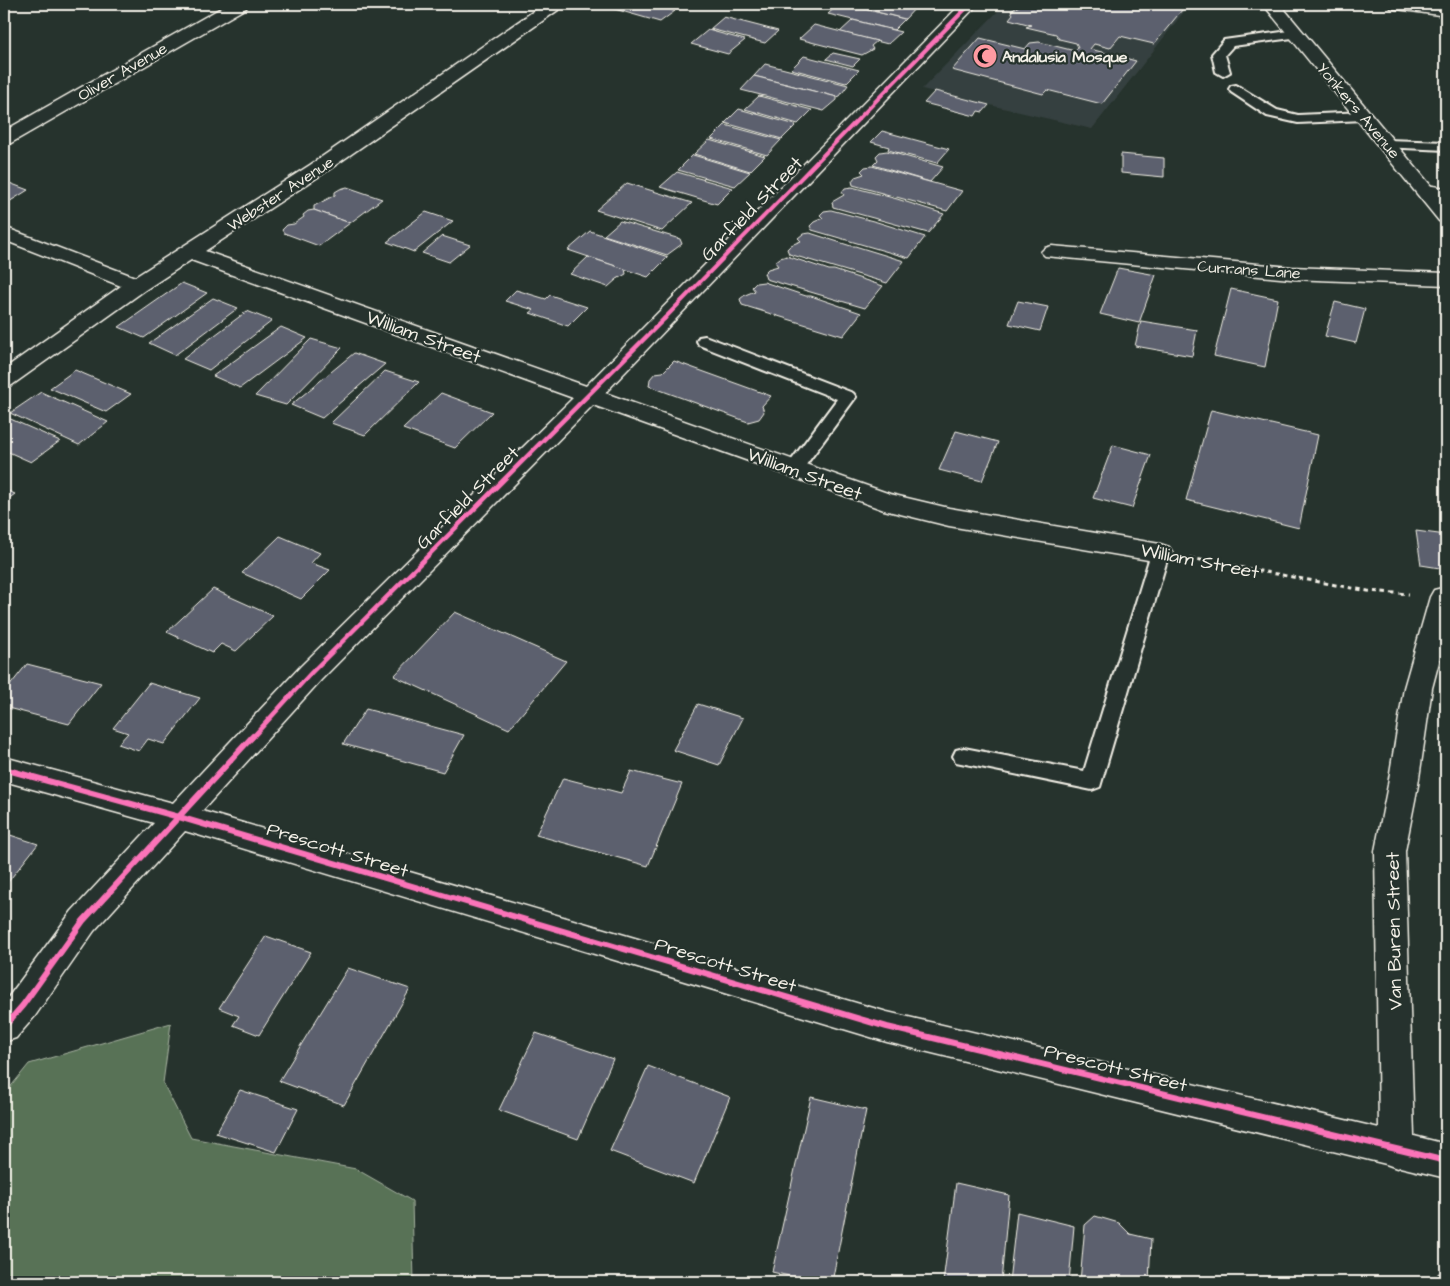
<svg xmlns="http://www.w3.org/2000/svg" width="1450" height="1286" font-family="'Architects Daughter',sans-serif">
  <rect width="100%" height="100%" fill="#26332d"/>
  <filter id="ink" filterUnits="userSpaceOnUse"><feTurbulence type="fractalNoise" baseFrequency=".02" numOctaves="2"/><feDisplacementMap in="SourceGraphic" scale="10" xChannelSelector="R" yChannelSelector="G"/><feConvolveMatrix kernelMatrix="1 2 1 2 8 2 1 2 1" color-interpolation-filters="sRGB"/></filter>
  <g filter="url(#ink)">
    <!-- built -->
    <polygon fill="#364140" points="1005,4 1190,4 1092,129 922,89"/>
    <!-- green -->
    <polygon fill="#597257" stroke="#a6b2a0" points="171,1023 163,1083 191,1138 356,1169 412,1201 414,1282 4,1282 4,1095 29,1064"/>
    <!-- building -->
    <g fill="#5c616e" stroke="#f4f1e8">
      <polygon points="597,4 650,4 675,11 660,22"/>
      <polygon points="839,4 844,4 905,19 894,30 828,14"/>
      <polygon points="866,4 914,4 918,5 905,19 861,8"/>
      <polygon points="914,4 940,4 936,9"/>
      <polygon points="1022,4 1043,5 1187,4 1154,44 1120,36 1110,48 1094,44 1090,49 1136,61 1102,104 1047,90 1043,94 952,70 980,38 1025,49 1030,43 1039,42 1075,51 1078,47 1076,43 1059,39 1056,34 1026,27 1031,25 1009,19 1013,14 1011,11"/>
      <polygon points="724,17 778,31 765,43 710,29"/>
      <polygon points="853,20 901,32 888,44 840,32"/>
      <polygon points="814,25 877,41 871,46 873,49 862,55 799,39"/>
      <polygon points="708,30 745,40 728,54 691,44"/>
      <polygon points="833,53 860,59 853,66 826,59"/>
      <polygon points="804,56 859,70 846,83 791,69"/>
      <polygon points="765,64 848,85 840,96 837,97 754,76"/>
      <polygon points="754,76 837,97 837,100 824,111 741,90"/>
      <polygon points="935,91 989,105 983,112 978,111 975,116 924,103"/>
      <polygon points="759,96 812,110 798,124 745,109"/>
      <polygon points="739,109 796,125 782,139 725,123"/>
      <polygon points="725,125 781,140 767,155 711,139"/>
      <polygon points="882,131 949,149 937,163 888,150 889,147 871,142"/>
      <polygon points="709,140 765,156 750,171 694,154"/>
      <polygon points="887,151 943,167 930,182 873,165 878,160 876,156 880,152"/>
      <polygon points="1121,154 1164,158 1164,177 1121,173"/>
      <polygon points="693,155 750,172 735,186 678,170"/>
      <polygon points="872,166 915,178 962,191 947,211 853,185 852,181 855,177 864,174 861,171 865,167"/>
      <polygon points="677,172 733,188 717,204 660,187"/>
      <polygon points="4,181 28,190 4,205"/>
      <polygon points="627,183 692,203 662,231 596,210"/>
      <polygon points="347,187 382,199 350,223 314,210 314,206 335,195 335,192 340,189"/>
      <polygon points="852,187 897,199 944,214 928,233 833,207 832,202 844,195 842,192 845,188"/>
      <polygon points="314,210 350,223 319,246 284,233 282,230 287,225 294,224 304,217 303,215 308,211"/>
      <polygon points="831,210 877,222 925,237 909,258 812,230 810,226 814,222 823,218 820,215 824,211"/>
      <polygon points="426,212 453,221 414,252 387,242"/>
      <polygon points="620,221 680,239 682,244 667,255 604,235"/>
      <polygon points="590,231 668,257 648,277 568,250"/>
      <polygon points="810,233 851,246 855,246 904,261 887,283 789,254 787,249 791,245 801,241 798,238 803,234"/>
      <polygon points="442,236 470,245 449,262 422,253"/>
      <polygon points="787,256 829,270 834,270 883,286 865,308 766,279 764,273 768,269 778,266 775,262 780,258"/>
      <polygon points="588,257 625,269 626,274 617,279 608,287 570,274"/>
      <polygon points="1118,268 1156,275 1139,323 1100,314"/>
      <polygon points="764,282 806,296 811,296 861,313 843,336 742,305 740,299 745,295 755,291 752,287 756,283"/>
      <polygon points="182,283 207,293 144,338 119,327"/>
      <polygon points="1231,289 1278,299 1265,367 1214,356"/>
      <polygon points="516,290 546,299 550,295 587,307 568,326 530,313 534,310 505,301"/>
      <polygon points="213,298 238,308 175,355 149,343"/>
      <polygon points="1018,301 1048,307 1040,331 1009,324"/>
      <polygon points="1335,302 1365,309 1356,343 1325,336"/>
      <polygon points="247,311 272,321 209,370 183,359"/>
      <polygon points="1141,321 1197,330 1192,356 1135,346"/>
      <polygon points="281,327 307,338 240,388 213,376"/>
      <polygon points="311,339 342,348 286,405 255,396"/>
      <polygon points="354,353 385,364 322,418 291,405"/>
      <polygon points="674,361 771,396 762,406 764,412 759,419 748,422 649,386 650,379 655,373 663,372"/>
      <polygon points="75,370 131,394 106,412 50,388"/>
      <polygon points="385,371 419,382 365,435 331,423"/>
      <polygon points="41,392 108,422 79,445 10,413"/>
      <polygon points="441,393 492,412 455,448 403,429"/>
      <polygon points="1211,410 1318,435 1299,528 1186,500"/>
      <polygon points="6,417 60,441 31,462 4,450 4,419"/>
      <polygon points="956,431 998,442 982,481 939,470"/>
      <polygon points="1113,445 1151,455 1132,508 1093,498"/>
      <polygon points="4,489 15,494 4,502"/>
      <polygon points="1416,531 1446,535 1446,569 1421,565"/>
      <polygon points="280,536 320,553 311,563 330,570 301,599 242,573"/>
      <polygon points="213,589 273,616 236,651 221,644 212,653 167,632"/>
      <polygon points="455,612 566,661 509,729 394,676"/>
      <polygon points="27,664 101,683 69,724 4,707 4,693"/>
      <polygon points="149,683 200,698 164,744 148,739 139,751 118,744 128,733 113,728"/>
      <polygon points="698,704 743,718 719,765 673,750"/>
      <polygon points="366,709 464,735 443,772 343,744"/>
      <polygon points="631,771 682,784 648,866 536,835 563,778 621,793"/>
      <polygon points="4,833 38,844 4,887"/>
      <polygon points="266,936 311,952 259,1035 233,1025 239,1016 219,1008"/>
      <polygon points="348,968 410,989 344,1105 279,1081"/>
      <polygon points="536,1033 613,1059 578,1139 499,1110"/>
      <polygon points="648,1066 730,1097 694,1183 610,1151"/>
      <polygon points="240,1090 298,1109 276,1152 216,1133"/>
      <polygon points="811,1097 866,1110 832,1282 815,1282 772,1272"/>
      <polygon points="956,1183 1009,1195 1001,1282 943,1282"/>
      <polygon points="1017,1212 1074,1226 1069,1282 1009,1282"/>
      <polygon points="1095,1216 1119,1223 1130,1234 1151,1239 1149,1282 1080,1282 1085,1225"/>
      <polygon points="1438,1273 1446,1275 1446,1282 1439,1282"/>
    </g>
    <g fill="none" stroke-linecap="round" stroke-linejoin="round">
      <defs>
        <g id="service">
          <polygon points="1296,30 1302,34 1300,37 1233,46 1225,55 1230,72 1223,76 1216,72 1212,54 1224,40"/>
          <polygon points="1236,85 1277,110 1298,115 1364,112 1371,116 1364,120 1298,123 1267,116 1231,92 1229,89 1231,86"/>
          <polygon points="1387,140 1446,142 1446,150 1382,147 1380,144 1382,141"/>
          <polygon points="705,336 853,393 856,397 853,401 800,473 794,475 788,473 785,469 837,399 699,345 697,341 699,337"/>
          <polygon points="1160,546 1167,548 1169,553 1100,787 1092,790 956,762 953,756 956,750 964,748 1084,771 1151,553 1153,548"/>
        </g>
        <g id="minor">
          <polygon points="228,4 248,4 246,8 11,143 4,145 4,131"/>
          <polygon points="544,4 563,4 561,8 324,173 205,251 586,386 961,4 978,4 605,393 890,494 949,508 1160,544 1169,547 1173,553 1169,559 1160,562 949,526 884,510 593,405 321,680 202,811 887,1012 1379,1128 1375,851 1388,785 1404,688 1430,597 1434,590 1446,587 1446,635 1432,688 1418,785 1405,851 1414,1136 1446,1144 1446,1178 1400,1167 1397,1168 1386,1164 887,1042 185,831 94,931 35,1016 16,1038 4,1042 4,1003 72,911 154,823 4,781 4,757 173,803 301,666 573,398 191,260 145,290 12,385 4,387 4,369 121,286 4,240 4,227 135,277 310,165"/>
          <polygon points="1426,185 1446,188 1446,200 1419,195 1416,191 1419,187"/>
          <polygon points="1052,246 1291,267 1446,273 1446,285 1291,279 1045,256 1041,252 1045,248"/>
        </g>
        <polygon id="tertiary" points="1389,4 1431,4 1446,6 1446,16 1397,9 1391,8"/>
        <polygon id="primary" points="1263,4 1280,4 1446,204 1446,223 1439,221"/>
      </defs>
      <!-- service casing -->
      <use href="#service" stroke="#f4f1e8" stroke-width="4"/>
      <!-- minor casing -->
      <use href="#minor" stroke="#f4f1e8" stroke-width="3"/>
      <!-- tertiary casing -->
      <use href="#tertiary" stroke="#f4f1e8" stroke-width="3"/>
      <!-- primary casing -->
      <use href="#primary" stroke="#f4f1e8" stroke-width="3"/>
      <!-- path -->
      <polyline stroke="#f4f1e8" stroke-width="3" stroke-dasharray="4.5 4" stroke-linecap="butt" points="1190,558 1368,591 1409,594"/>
      <!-- service -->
      <use href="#service" fill="#26332d" fill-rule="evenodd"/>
      <!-- minor -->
      <use href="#minor" fill="#26332d" fill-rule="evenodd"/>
      <!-- tertiary -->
      <use href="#tertiary" fill="#26332d" fill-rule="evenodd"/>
      <!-- primary -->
      <use href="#primary" fill="#26332d" fill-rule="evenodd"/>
      <defs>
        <polyline id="cycleway-far2" points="664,319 970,4"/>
        <polyline id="cycleway-far1" points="252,738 311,673 665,318"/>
        <g id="cycleway">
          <polyline points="4,769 179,817 887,1027 1446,1161"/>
          <polyline points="4,1027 23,1005 83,921 253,736"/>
        </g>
      </defs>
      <!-- cycleway-far2 casing -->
      <use href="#cycleway-far2" stroke="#26332d" stroke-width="6"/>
      <!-- cycleway-far1 casing -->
      <use href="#cycleway-far1" stroke="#26332d" stroke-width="8"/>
      <!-- cycleway casing -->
      <use href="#cycleway" stroke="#26332d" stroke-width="9"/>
      <!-- cycleway-far2 -->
      <use href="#cycleway-far2" stroke="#fb73b8" stroke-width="4"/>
      <!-- cycleway-far1 -->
      <use href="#cycleway-far1" stroke="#fb73b8" stroke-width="4.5"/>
      <!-- cycleway -->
      <use href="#cycleway" stroke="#fb73b8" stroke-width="6"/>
    </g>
  </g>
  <!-- icons -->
  <defs>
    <symbol id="mosque-disc" viewBox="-11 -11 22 22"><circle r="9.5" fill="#ff9aa2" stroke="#26332d"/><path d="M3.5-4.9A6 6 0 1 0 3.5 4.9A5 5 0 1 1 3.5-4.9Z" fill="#111"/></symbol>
  </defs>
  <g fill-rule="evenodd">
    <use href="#mosque-disc" x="971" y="42" width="28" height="28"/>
  </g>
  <g text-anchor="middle" stroke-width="4.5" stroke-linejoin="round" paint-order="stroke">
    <!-- far-poi labels -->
    <g font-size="16" font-weight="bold" fill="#f4f1e8" stroke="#26332d" text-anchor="start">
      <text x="1002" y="62">Andalusia Mosque</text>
    </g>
    <!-- far-street labels -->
    <g font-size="16" fill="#f4f1e8" stroke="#26332d">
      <text transform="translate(122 71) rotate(-30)" y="6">Oliver Avenue</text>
      <text transform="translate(1359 110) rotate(50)" y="6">Yonkers Avenue</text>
      <text transform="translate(280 193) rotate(-33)" y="6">Webster Avenue</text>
      <text transform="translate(1249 269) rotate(4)" y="6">Currans Lane</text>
    </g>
    <!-- street labels -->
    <g font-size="19" fill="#f4f1e8" stroke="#26332d">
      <text transform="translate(751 208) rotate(-46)" y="7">Garfield Street</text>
      <text transform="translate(424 336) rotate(20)" y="7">William Street</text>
      <text transform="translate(805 473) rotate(20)" y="7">William Street</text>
      <text transform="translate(467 497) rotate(-45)" y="7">Garfield Street</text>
      <text transform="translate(1200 560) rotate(11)" y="7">William Street</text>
      <text transform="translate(338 849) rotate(17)" y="7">Prescott Street</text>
      <text transform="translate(1393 931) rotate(-91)" y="7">Van Buren Street</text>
      <text transform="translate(726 964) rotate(17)" y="7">Prescott Street</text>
      <text transform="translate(1116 1067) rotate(14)" y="7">Prescott Street</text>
    </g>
  </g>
  <!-- margin -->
  <rect width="1450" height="1286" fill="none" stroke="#26332d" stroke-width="20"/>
  <rect x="10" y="10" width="1430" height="1266" fill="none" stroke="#f4f1e8" stroke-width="2" filter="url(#ink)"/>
</svg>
